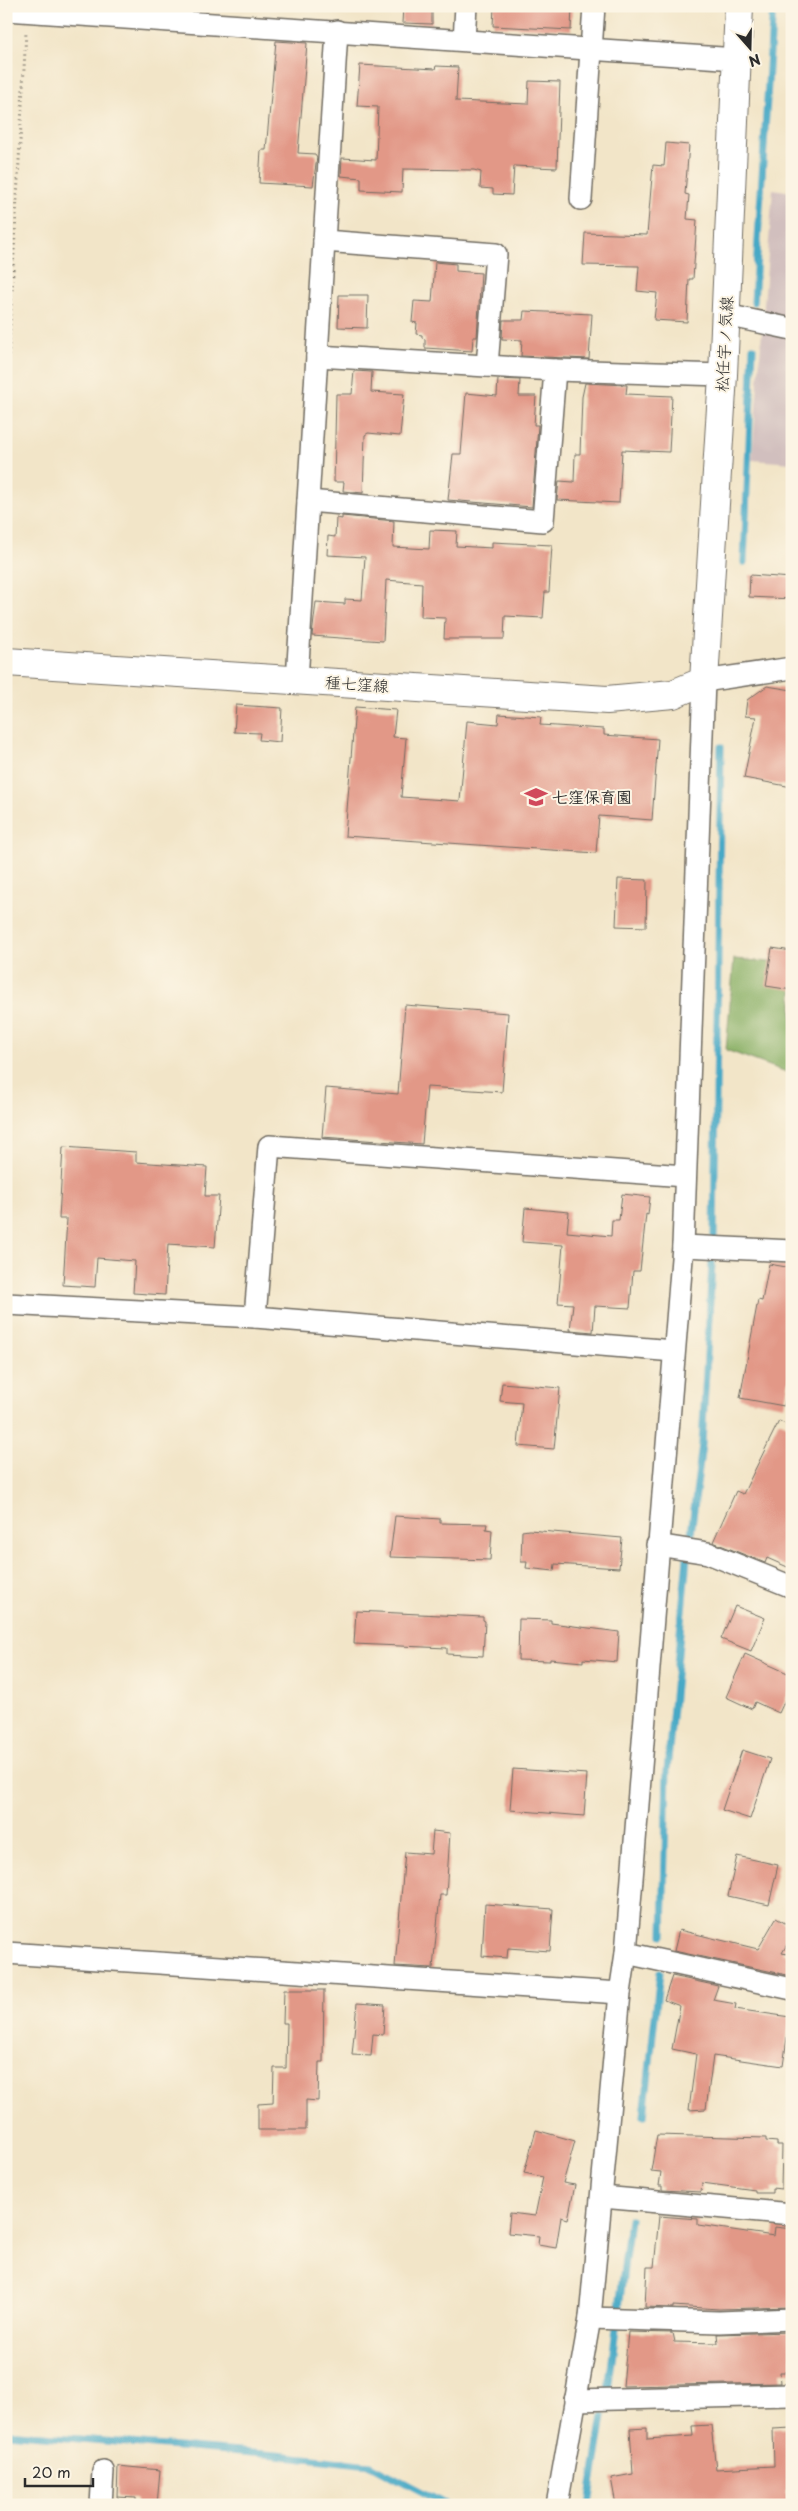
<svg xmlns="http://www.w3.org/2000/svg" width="798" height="2511" font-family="'Playpen Sans','Klee One',sans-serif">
  <rect width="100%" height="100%" fill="#fcf5e5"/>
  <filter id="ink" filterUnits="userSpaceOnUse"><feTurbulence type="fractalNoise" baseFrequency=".02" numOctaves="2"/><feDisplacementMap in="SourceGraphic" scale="10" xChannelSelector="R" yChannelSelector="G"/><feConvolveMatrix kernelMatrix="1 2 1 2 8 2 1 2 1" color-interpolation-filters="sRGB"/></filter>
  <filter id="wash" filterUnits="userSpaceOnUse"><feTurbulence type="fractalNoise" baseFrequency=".0096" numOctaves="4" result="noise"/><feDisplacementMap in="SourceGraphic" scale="20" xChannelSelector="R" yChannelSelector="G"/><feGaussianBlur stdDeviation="1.12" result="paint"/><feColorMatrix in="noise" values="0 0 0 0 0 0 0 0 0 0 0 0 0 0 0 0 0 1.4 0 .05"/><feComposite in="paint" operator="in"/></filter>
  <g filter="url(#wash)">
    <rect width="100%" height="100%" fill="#f2e5c8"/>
    <!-- industrial -->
    <polygon fill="#d1bfbe" points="773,189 792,192 792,463 752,460"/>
    <!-- forest -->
    <polygon fill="#8bb167" stroke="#5b6e49" points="734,959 792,964 792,1074 726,1050"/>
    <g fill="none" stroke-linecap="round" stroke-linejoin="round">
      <!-- stream -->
      <g stroke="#47a9c6" stroke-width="7">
        <polyline points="754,302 773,6"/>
        <polyline points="744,562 753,348"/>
        <polyline points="714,1236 721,747"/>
        <polyline points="690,1542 702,1444 712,1263"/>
        <polyline points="663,1935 667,1771 687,1558"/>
        <polyline points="644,2116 660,1972"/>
        <polyline points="619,2308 630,2219"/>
        <polyline points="608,2390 616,2329"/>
        <polyline points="6,2433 276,2455 371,2465 447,2505"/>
        <polyline points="589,2505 603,2416"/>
      </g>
    </g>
    <g id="blocks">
      <!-- building -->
      <g fill="#e29887">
        <polygon points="403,6 432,6 432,24 402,23"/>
        <polygon points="494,6 572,6 571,30 493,26"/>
        <polygon points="276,41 307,43 298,153 315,154 317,157 313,186 259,183 261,150 266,150"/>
        <polygon points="360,65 435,69 436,66 458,67 456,101 528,104 529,81 560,82 557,168 514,166 512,195 493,194 493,189 480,188 481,172 474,170 403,169 402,192 361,190 361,178 341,176 342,158 376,160 378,107 357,106"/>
        <polygon points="666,143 689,145 685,194 689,195 687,219 697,220 693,279 689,279 687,322 654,320 657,293 637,291 639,266 583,265 585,233 647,235 653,165 664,166"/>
        <polygon points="435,262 456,264 456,271 481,273 477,337 473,337 472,351 425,348 425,339 422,338 422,335 416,334 417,323 412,322 414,301 432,302"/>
        <polygon points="339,295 368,295 367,328 338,327"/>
        <polygon points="524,311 592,314 589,359 521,356 522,340 502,339 503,320 523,320"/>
        <polygon points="354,371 372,372 371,392 404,394 400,436 368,433 365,435 363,493 343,491 344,482 334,482 336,394 352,394"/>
        <polygon points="498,379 520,380 519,396 536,396 534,425 538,425 532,507 448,500 453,454 461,454 466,393 497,396"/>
        <polygon points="585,383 627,385 626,394 672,396 669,452 622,450 619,503 557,500 559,481 574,482 575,454 580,454 582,397"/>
        <polygon points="342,516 394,521 393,547 429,549 430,530 457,531 456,546 492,548 492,542 552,545 549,592 545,592 543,618 505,616 504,639 444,639 445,618 421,617 422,583 386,580 383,641 312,636 316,602 345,604 345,599 362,600 365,557 327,555 328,536 335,537 336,518 342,519"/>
        <polygon points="750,575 792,578 792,599 749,597"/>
        <polygon points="767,686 792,690 792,787 744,778 756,717 745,716 747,700"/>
        <polygon points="236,705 282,708 280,742 259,740 260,733 234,732"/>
        <polygon points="355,707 396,710 393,737 406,738 401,797 460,801 467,721 498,724 499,714 541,717 540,725 604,729 604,735 658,739 652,820 599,816 596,853 345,836"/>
        <polygon points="618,879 647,880 646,927 616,926"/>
        <polygon points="772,948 792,951 792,990 766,986"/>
        <polygon points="405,1005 508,1013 502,1092 427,1087 422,1144 322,1137 326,1088 398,1094"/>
        <polygon points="63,1147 136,1152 136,1162 207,1167 205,1196 219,1196 215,1247 168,1244 165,1295 133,1293 135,1261 97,1258 95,1287 63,1285 67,1219 59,1219"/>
        <polygon points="622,1194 650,1197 648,1215 646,1214 640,1271 633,1271 630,1308 595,1306 593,1332 570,1330 573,1304 558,1303 563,1245 522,1242 525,1208 569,1212 567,1232 611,1236 612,1220 619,1220"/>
        <polygon points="769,1264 792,1268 792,1364 784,1406 740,1398 758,1300 762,1301"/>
        <polygon points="502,1383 560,1388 554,1449 518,1446 522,1403 500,1401"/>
        <polygon points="779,1421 792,1427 792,1569 767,1558 765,1563 713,1542 736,1491 743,1494"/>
        <polygon points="395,1516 440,1519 440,1523 487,1524 486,1529 492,1530 490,1560 390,1557"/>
        <polygon points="529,1530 622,1538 619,1568 555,1564 554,1571 526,1568 527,1562 521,1562 522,1531"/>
        <polygon points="735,1606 765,1618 751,1651 721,1639"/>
        <polygon points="356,1611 483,1617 483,1620 485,1621 483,1656 447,1654 447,1648 354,1644"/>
        <polygon points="519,1619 551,1620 551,1623 619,1632 617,1662 583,1659 583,1662 550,1659 550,1661 518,1660"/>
        <polygon points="745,1654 792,1675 792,1685 779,1713 755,1702 752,1709 726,1697"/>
        <polygon points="742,1750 770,1759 750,1819 722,1810"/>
        <polygon points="513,1769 587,1774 584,1816 510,1810"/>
        <polygon points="433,1831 450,1833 446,1895 440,1895 433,1968 395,1966 405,1852 431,1854"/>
        <polygon points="737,1856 778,1865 769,1905 728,1896"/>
        <polygon points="485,1904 553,1909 550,1951 508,1948 507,1958 482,1956"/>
        <polygon points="776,1918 792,1927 792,1936 782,1953 792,1955 792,1976 674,1951 679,1930 758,1949"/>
        <polygon points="672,1976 718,1986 713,2000 736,2004 735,2009 790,2017 783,2066 713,2056 706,2109 689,2110 696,2054 672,2049 680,2006 664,2000"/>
        <polygon points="284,1990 324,1990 323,2062 319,2062 318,2101 306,2100 306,2130 258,2130 258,2104 273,2103 274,2068 286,2068 287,2023 283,2023"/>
        <polygon points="357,2003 385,2005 383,2035 373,2034 371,2056 352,2055"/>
        <polygon points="536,2130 575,2141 563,2183 575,2185 568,2219 561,2217 556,2248 538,2245 539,2236 508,2233 510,2213 535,2216 543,2177 524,2173"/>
        <polygon points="657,2135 766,2138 766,2141 777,2142 777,2145 782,2145 781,2189 772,2188 772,2193 755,2193 755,2190 702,2183 701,2192 662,2190 662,2186 659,2186 661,2172 651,2171"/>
        <polygon points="659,2216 698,2219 698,2225 774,2236 775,2227 792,2229 792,2307 719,2309 673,2306 673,2308 645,2307 647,2267 654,2267"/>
        <polygon points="628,2332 672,2333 674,2342 718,2343 717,2334 792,2332 792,2372 780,2372 781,2383 623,2386"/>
        <polygon points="711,2425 716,2469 774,2466 773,2429 792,2428 792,2488 786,2489 788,2505 616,2505 611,2478 633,2474 630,2429 647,2428 647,2439 693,2436 692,2426"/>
        <polygon points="118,2466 160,2470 157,2505 136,2505 136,2498 117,2497"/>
      </g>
    </g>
  </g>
  <g filter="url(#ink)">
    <use href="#blocks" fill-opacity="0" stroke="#716c62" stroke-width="1"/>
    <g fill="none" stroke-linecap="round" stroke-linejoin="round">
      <defs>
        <g id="minor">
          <polyline points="6,10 737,59"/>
          <polyline points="464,40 466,6"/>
          <polyline points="581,199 594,6"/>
          <polyline points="324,241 496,254 487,366"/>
          <polyline points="726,315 792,329"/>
          <polyline points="555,370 723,375"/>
          <polyline points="308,501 543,521 555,370 317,356"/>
          <polyline points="297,680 337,31"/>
          <polyline points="683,1246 792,1251"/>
          <polyline points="6,1304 255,1317 674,1351"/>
          <polyline points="255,1317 269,1146 685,1176"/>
          <polyline points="657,1545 708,1553 792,1587"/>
          <polyline points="6,1953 620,1993"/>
          <polyline points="626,1953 792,1989"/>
          <polyline points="602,2197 792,2214"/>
          <polyline points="590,2318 719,2322 792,2319"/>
          <polyline points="575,2400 792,2395"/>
          <polyline points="101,2505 103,2471"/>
          <polyline points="557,2505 590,2318 620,1993 626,1953 683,1246 704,681 792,668"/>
        </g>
        <polyline id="major" points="6,662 607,700 673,694 704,681 723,375 739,6"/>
      </defs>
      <!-- minor casing -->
      <use href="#minor" stroke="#716c62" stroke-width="24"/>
      <!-- major casing -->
      <use href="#major" stroke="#716c62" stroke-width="30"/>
      <!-- path -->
      <polyline stroke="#716c62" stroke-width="3" stroke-dasharray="1 4" stroke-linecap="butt" points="6,400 26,32"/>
      <!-- minor -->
      <use href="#minor" stroke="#fff" stroke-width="21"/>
      <!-- major -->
      <use href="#major" stroke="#fff" stroke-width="28"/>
    </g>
  </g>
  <!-- icons -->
  <defs>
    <symbol id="school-bare" viewBox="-9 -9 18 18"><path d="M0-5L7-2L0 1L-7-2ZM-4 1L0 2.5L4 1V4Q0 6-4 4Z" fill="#d1495b" stroke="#fcf5e5" stroke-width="2.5" paint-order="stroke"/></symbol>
  </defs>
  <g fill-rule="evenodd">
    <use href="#school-bare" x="520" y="781" width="32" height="32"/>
  </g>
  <g text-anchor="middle" stroke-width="4" stroke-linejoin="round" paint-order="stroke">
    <!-- street labels -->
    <g font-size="16" fill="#2b2b2b" stroke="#fcf5e5">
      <text transform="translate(724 344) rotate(-87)" y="6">松任宇ノ気線</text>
      <text transform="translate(357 684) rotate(4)" y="6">種七窪線</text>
    </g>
    <!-- poi labels -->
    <g font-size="16" font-weight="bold" fill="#2b2b2b" stroke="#fcf5e5" text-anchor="start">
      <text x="552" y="803">七窪保育園</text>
    </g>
  </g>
  <!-- margin -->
  <rect width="798" height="2511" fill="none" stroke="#fcf5e5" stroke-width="25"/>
  <!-- north arrow -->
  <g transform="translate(750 48) rotate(160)" stroke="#fcf5e5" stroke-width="4" paint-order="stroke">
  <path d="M0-4L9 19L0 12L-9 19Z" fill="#2b2b2b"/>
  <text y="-8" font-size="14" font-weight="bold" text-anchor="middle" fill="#2b2b2b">N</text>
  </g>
  <!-- scale -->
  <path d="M25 2478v8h68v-8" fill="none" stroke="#2b2b2b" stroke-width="2.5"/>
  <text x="32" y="2478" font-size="15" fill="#2b2b2b" stroke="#fcf5e5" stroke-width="4" paint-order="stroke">20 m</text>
</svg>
